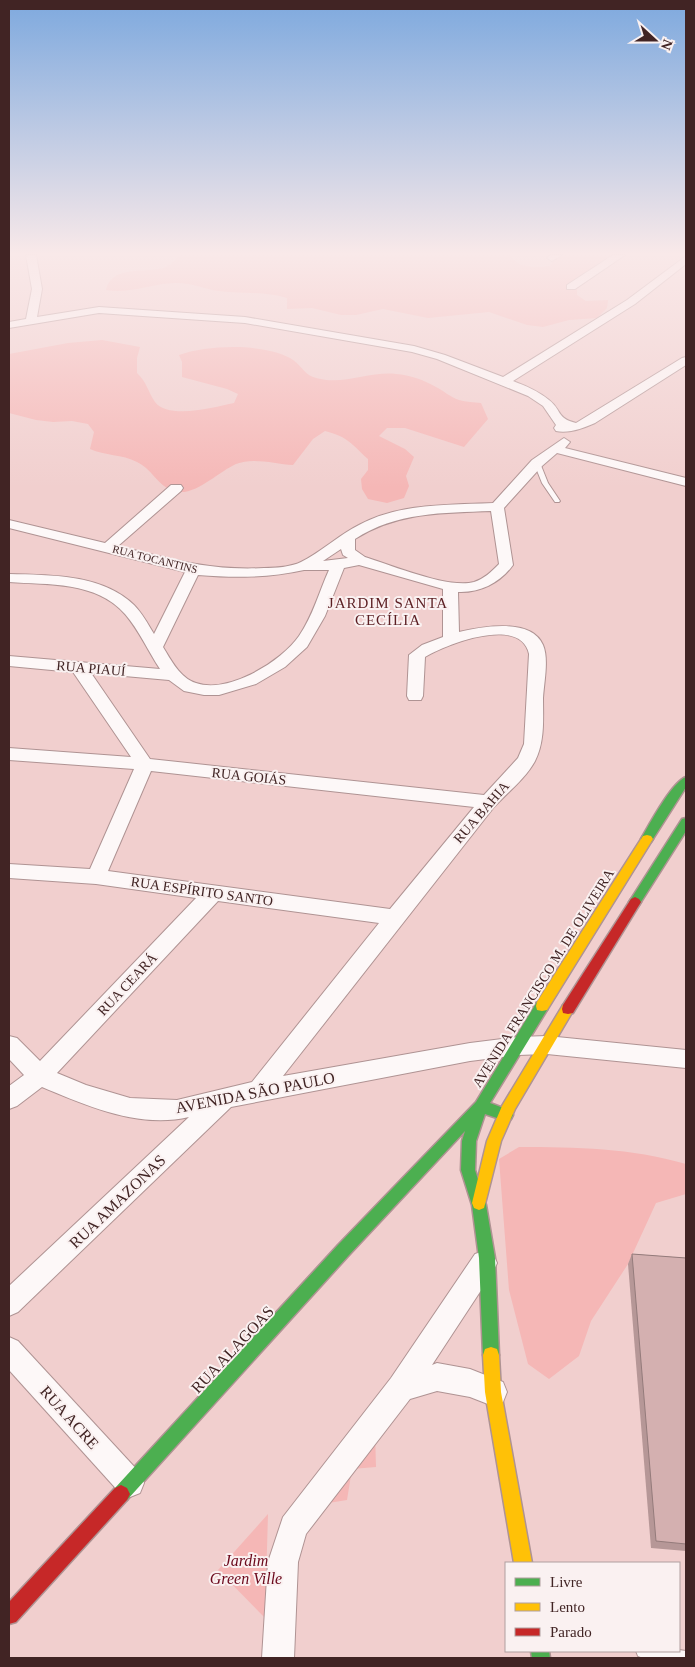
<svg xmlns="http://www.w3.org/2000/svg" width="695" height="1667" font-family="Georgia,serif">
  <rect width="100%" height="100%" fill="#f1cfce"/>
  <!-- green -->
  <g fill="#f5b7b6">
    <path d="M178 255H510C519 269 535 268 550 266L554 260 552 255H613L595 266 593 273 577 289V295L586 301 608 300 607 308 597 318 569 320 543 327 527 325 489 312 428 318 383 309 356 315H341L312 308 287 309V298C264 291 242 294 219 291 204 289 190 282 174 283 151 284 129 294 106 290 115 256 166 284 178 255Z"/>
    <path d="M102 340 140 347 137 358V373C147 382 148 392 155 402 169 420 215 407 234 403L238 394 227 389 182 377V362L179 355C208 345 262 343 290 358 300 363 304 374 313 377 341 387 369 371 396 374 410 375 424 380 436 387 444 391 450 397 459 400 466 402 474 402 481 403L488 419 464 447 405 428H387L379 436 405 449 414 457 406 476 409 486 404 498 387 503 368 499 362 489 361 479 368 470V459C350 443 350 438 325 431L313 439 293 465C275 464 253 457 236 464 220 471 197 494 179 492 159 490 154 470 137 462 122 454 105 456 90 449L94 432 88 424 72 421 53 422 36 420 9 413V354L68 343Z"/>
    <path d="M519 1147C576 1147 631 1148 686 1164V1194L656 1203 628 1264 591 1321 579 1356 549 1379 528 1364 509 1290 499 1159Z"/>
    <polygon points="375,1431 376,1467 352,1469 347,1500 316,1505"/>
    <polygon points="268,1514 265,1618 218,1570"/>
  </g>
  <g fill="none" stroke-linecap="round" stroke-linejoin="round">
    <defs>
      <g id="lane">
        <polygon points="535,462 540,463 548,483 560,501 559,502 555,502 542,483 534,463"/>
        <polygon points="679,1650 686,1651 686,1658 643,1658 638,1656 636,1651 679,1651"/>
      </g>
      <g id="street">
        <path d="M26 255H36L42 289 37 317 99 307 245 317 414 346 445 355 503 377 627 300 686 256V264L635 304 513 381C526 386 538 391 549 400 562 410 556 418 576 423L682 358 686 357V365L595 423C584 428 568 434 556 431L554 428 556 425 543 406 528 396 437 359 412 352 245 323 99 313 9 328V322L26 319 32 289Z"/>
        <polygon points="562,255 552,261 547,258 550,255"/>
        <polygon points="613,255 625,255 575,289 567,289 567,285"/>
        <path d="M564 438 570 442 565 448 686 478V486L557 453 542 466 504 508 513 565C500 583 480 593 458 592L459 632C481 627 531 617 543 645 549 659 544 682 543 698 543 719 545 741 535 761 526 778 507 793 494 807L283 1076 470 1043 518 1037 547 1036 686 1050V1068L547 1054 518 1055 470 1061 231 1107 18 1312 9 1316V1286L189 1117C140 1129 87 1106 42 1087L17 1106 9 1109V1086L24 1075 9 1059V1036L17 1038 40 1061 196 898 96 884 9 878V864L90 869 134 769 9 760V748L131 757 73 672 9 666V656L160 669C148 651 139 630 125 614 96 581 48 585 9 582V574C50 575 102 574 134 605 142 613 148 624 154 634L185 572 9 528V520L105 543 171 485H181L183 488 181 491 118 546C168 559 211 571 264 568 275 568 291 567 301 562 321 552 339 535 359 525 399 503 449 505 493 503L532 460ZM491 511 499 564C491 572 484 579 474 582 448 589 391 565 365 557L355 550V539C396 512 443 513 491 511ZM341 549 343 555 348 558 323 561ZM359 565 443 589V637L422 645 409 655 407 696 409 700H421L423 696 425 657C446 644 521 615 529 654L524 744 518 758 484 795 150 759 91 673 169 680 184 691 204 695H219L256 684 285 667 307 647 325 616 344 568ZM304 570H329C319 592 313 616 299 636 281 662 228 694 196 683 180 678 171 660 163 647L198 575C235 578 268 578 304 570ZM151 771 474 807 390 909 108 871ZM218 901 379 923 252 1082 177 1100 130 1098 86 1085 57 1073Z"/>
        <polygon points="484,1251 493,1254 497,1263 493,1272 432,1365 437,1363 470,1369 503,1382 507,1392 503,1402 493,1406 470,1397 437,1391 410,1399 306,1534 298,1562 294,1658 262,1658 268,1562 283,1517 391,1378 475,1254"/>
        <polygon points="9,1337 18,1341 140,1473 144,1483 140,1493 130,1497 120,1493 9,1370"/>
      </g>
      <g id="fast">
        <path d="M686 777V787L651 842H643L641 839C649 825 672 782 686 777Z"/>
        <polygon points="686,818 686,831 639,905 631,905 629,902 631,899 682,819"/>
        <polygon points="542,1001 547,1002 548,1006 547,1010 490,1103 511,1111 513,1115 511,1119 506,1121 485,1114 476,1141 475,1170 486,1205 495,1258 499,1355 497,1361 491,1363 485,1361 483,1355 479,1258 472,1205 461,1170 462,1141 465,1131 349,1255 127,1500 121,1503 115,1500 112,1494 115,1488 338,1245 476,1102 537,1002"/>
        <polygon points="531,1651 549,1651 550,1658 532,1658"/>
      </g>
      <g id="slow">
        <polygon points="647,835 651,836 653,839 651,842 547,1010 542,1011 537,1010 536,1006 537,1002 643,836"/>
        <polygon points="568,1004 573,1005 574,1009 515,1109 501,1141 484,1208 479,1210 474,1208 472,1203 487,1141 502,1106 563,1005"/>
        <polygon points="491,1347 497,1349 499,1355 501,1392 532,1563 514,1563 485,1392 483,1355 485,1349"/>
      </g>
      <g id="jam">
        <polygon points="635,897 639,899 641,902 573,1013 568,1014 563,1013 562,1009 563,1005 631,899"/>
        <polygon points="121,1485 127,1488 130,1494 127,1500 16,1622 9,1624 9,1602 115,1488"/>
      </g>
    </defs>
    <!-- lane casing -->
    <use href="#lane" stroke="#af9393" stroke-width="2"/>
    <!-- street casing -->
    <use href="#street" stroke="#af9393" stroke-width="2"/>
    <!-- fast casing -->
    <use href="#fast" stroke="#af9393" stroke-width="3"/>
    <!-- slow casing -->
    <use href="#slow" stroke="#af9393" stroke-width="3"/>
    <!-- jam casing -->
    <use href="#jam" stroke="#af9393" stroke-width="3"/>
    <!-- lane -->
    <use href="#lane" fill="#fdf8f8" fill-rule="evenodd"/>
    <!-- street -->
    <use href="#street" fill="#fdf8f8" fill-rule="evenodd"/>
    <!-- fast -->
    <use href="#fast" fill="#4caf50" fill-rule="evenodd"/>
    <!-- slow -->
    <use href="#slow" fill="#ffc107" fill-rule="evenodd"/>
    <!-- jam -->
    <use href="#jam" fill="#c62828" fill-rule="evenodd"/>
  </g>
  <!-- wall -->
  <polygon fill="#b69797" points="632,1254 686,1258 686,1551 651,1548 628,1264"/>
  <!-- building -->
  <polygon fill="#d4b0b0" stroke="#947b7b" points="632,1254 686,1258 686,1544 656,1541"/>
  <!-- sky -->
  <linearGradient id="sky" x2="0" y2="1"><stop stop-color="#7ea9de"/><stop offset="0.52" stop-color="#f9e9e9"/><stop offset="1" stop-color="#f9e9e9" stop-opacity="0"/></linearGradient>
  <rect width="695" height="488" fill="url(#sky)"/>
  <g text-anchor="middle" stroke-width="4" stroke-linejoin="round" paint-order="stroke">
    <!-- far-street labels -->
    <g font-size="11" fill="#412424" stroke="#faf1f1">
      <text transform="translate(155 559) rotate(14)" y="4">RUA TOCANTINS</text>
    </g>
    <!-- street labels -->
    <g font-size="14" fill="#412424" stroke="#faf1f1">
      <text transform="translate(91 668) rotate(5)" y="5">RUA PIAUÍ</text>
      <text transform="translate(249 776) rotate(6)" y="5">RUA GOIÁS</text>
      <text transform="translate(481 812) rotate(-49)" y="5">RUA BAHIA</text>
      <text transform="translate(202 891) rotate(8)" y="5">RUA ESPÍRITO SANTO</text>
      <text transform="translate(543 978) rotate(-58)" y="5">AVENIDA FRANCISCO M. DE OLIVEIRA</text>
      <text transform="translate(127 984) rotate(-47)" y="5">RUA CEARÁ</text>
    </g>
    <!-- neighbourhood labels -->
    <g font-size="15" letter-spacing="1" fill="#5b1e22" stroke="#faf1f1">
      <text x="388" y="608">JARDIM SANTA<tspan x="388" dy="17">CECÍLIA</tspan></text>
    </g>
    <!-- near-street labels -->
    <g font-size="16" fill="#412424" stroke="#faf1f1">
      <text transform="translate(255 1092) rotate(-11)" y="6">AVENIDA SÃO PAULO</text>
      <text transform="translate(117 1201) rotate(-44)" y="6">RUA AMAZONAS</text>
      <text transform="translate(232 1349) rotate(-47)" y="6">RUA ALAGOAS</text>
      <text transform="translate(70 1417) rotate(48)" y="6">RUA ACRE</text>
    </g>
    <!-- near-park labels -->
    <g font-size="16" font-style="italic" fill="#6b081b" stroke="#faf1f1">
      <text x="246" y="1566">Jardim<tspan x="246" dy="18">Green Ville</tspan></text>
    </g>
  </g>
  <!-- border -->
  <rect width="695" height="1667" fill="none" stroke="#412424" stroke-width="20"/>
  <!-- legend -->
  <rect x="505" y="1562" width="175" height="90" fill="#faf1f1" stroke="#b09f9f"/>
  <rect x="515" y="1578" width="25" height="8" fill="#4caf50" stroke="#b09f9f"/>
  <text x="550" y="1587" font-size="15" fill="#412424">Livre</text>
  <rect x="515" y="1603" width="25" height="8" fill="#ffc107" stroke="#b09f9f"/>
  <text x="550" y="1612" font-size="15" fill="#412424">Lento</text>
  <rect x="515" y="1628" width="25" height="8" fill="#c62828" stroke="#b09f9f"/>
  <text x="550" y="1637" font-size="15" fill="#412424">Parado</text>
  <!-- north arrow -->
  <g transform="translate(655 40) rotate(111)" stroke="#faf1f1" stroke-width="4" paint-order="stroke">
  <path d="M0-4L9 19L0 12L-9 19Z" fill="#412424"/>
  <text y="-8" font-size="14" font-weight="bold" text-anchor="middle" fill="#412424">N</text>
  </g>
</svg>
